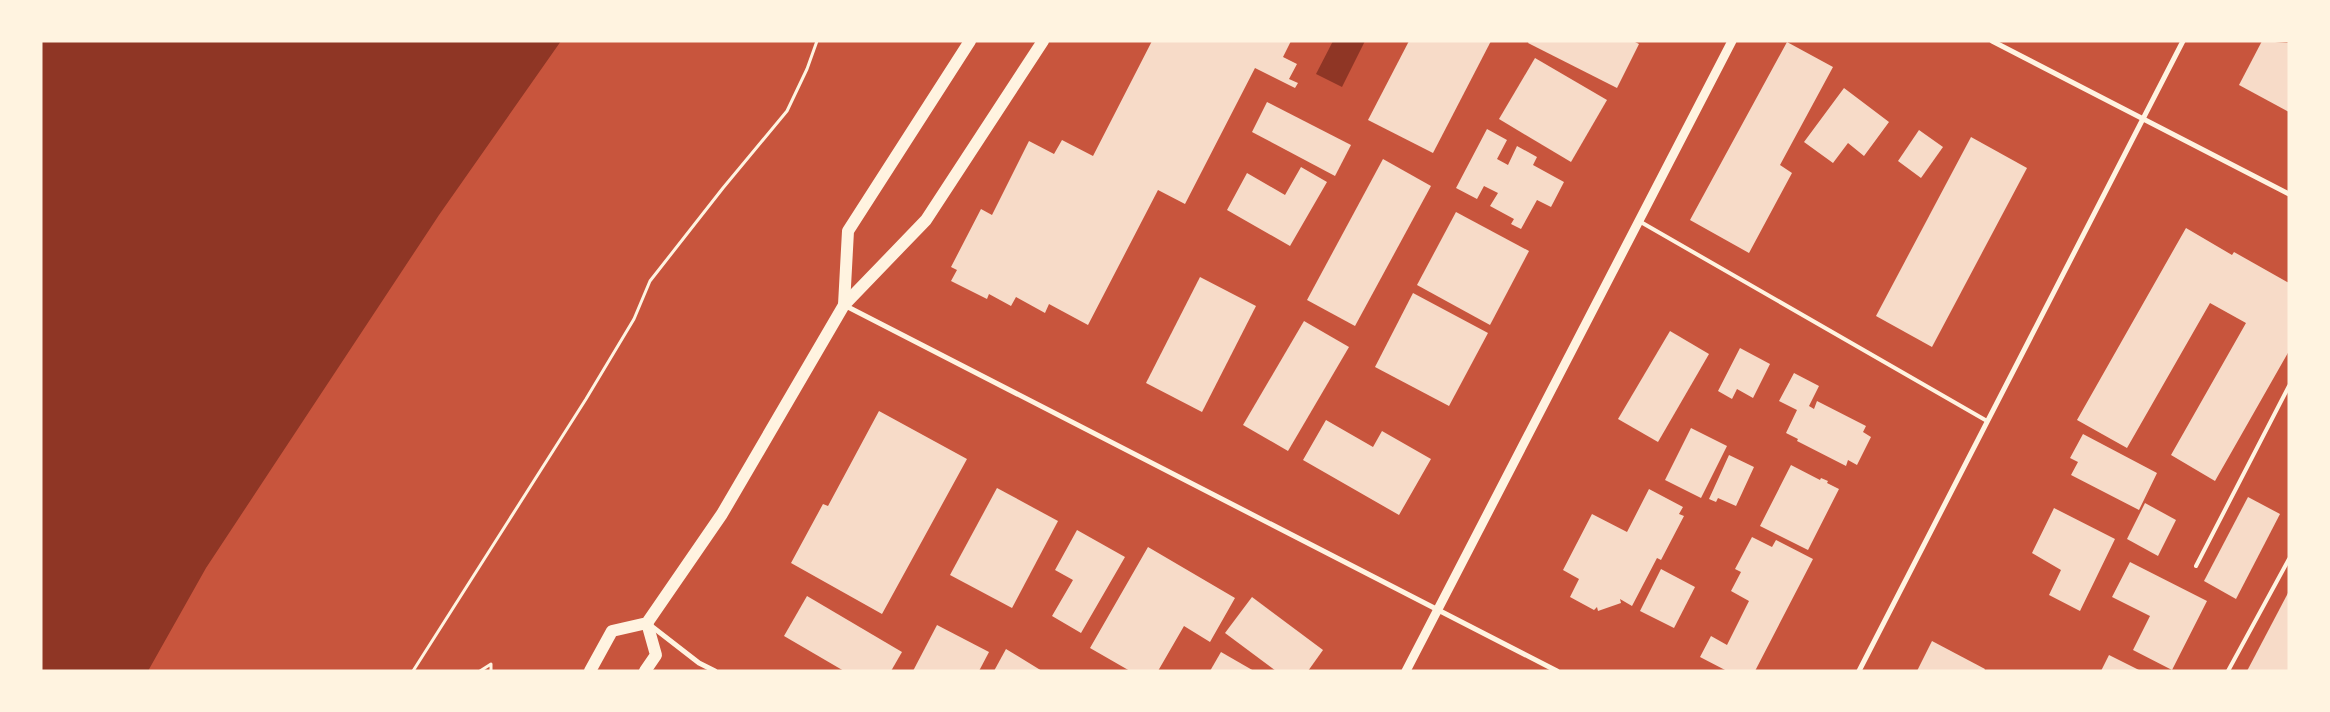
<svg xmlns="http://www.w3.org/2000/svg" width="2330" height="712" font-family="Poppins,sans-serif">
  <rect width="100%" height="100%" fill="#c8553d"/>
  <!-- water -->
  <g fill="#8f3625">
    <polygon points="41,41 561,41 439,215 206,568 148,671 41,671"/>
    <polygon points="1333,41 1365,41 1342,87 1316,74"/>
  </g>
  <!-- building -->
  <g fill="#f7dbc8">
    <polygon points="1152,41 1291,41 1283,57 1297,64 1289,79 1298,83 1295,88 1255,68 1185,204 1158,190 1088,325 1049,304 1045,313 1016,297 1011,306 989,294 987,299 951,281 957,270 951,267 981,209 992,215 1029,141 1054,154 1062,140 1093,156"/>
    <polygon points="1409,41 1491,41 1433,153 1368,120"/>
    <polygon points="1529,41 1633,41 1639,44 1617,88 1528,43"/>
    <polygon points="2262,41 2289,43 2289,112 2239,85"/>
    <polygon points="1787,42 1833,67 1780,165 1792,173 1749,253 1690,220"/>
    <polygon points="1535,58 1607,100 1571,162 1499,119"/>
    <polygon points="1844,88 1889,122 1864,156 1848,143 1833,163 1804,142"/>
    <polygon points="1267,102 1351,145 1335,176 1252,132"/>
    <polygon points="1487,129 1507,140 1497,159 1508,165 1517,146 1537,157 1533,165 1564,182 1551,207 1537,200 1521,229 1511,224 1514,219 1490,206 1498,193 1484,186 1477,199 1456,188"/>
    <polygon points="1919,130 1943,147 1921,178 1898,161"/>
    <polygon points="1971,137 2027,168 1932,347 1876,316"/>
    <polygon points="1383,159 1431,186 1355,326 1307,300"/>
    <polygon points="1301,167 1327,182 1290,246 1227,210 1247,173 1285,195"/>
    <polygon points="1456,212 1529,251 1490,325 1417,285"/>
    <polygon points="2186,228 2232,255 2234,252 2289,283 2289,351 2215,481 2171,455 2246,323 2210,303 2127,448 2077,420"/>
    <polygon points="1200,277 1256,306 1202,412 1146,383"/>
    <polygon points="1413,293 1488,333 1449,406 1375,367"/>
    <polygon points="1304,321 1349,347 1288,451 1243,425"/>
    <polygon points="1670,331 1709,354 1658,442 1618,419"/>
    <polygon points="1740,348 1770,364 1753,398 1737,389 1732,399 1718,391"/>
    <polygon points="1794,373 1819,386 1809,406 1814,409 1817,401 1866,426 1863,432 1871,437 1857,465 1848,460 1846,466 1797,441 1798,439 1786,433 1797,410 1779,401"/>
    <polygon points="879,411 967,459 882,614 791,563 823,504 828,506"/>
    <polygon points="1326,420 1373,447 1382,431 1431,459 1399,515 1303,460"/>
    <polygon points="1691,428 1727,446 1701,498 1665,480"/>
    <polygon points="2083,434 2157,473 2139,510 2071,475 2078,462 2070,458"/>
    <polygon points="1729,455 1754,467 1736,506 1718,498 1716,502 1709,499"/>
    <polygon points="1791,465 1820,480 1821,478 1828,481 1827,483 1839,489 1808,550 1760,526"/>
    <polygon points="997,488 1058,521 1012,608 950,575"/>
    <polygon points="1649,489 1683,507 1679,514 1684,516 1661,560 1657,558 1632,606 1620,599 1621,603 1598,611 1597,607 1594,610 1570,597 1579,579 1563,570 1592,514 1627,532"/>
    <polygon points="2248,497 2280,514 2236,599 2204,581"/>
    <polygon points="2145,503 2176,520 2158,556 2127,539"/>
    <polygon points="2054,508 2115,539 2080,611 2049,595 2061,570 2032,553"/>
    <polygon points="1077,530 1125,557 1081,633 1052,616 1073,580 1055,570"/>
    <polygon points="1752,537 1772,547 1776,540 1813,559 1755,671 1727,671 1700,657 1711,636 1727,645 1749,601 1731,591 1741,572 1735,569"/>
    <polygon points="1148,547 1235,598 1210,642 1184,626 1158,671 1130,671 1090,648"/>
    <polygon points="2130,562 2207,601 2172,670 2133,650 2150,616 2112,597"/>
    <polygon points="1661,569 1695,587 1674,628 1640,611"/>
    <polygon points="2289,591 2289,671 2247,671"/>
    <polygon points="807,596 902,652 891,671 844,671 784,636"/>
    <polygon points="1252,597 1323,650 1308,671 1276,671 1225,633"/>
    <polygon points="937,625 989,652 979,671 913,671"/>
    <polygon points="1932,641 1985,669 1984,671 1917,671"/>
    <polygon points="1006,649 1042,671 994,671"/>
    <polygon points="1221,652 1254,671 1210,671"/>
    <polygon points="2109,655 2141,671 2101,671"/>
  </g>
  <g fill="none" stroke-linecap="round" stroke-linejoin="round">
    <!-- path -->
    <g stroke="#fff3e0" stroke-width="3">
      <polyline points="413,671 586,399 634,319 650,281 723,188 787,111 807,69 817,41"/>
      <polyline points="480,671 491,664 491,671"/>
    </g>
    <!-- service -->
    <g stroke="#fff3e0" stroke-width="4">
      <polyline points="1639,221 1987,421"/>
      <polyline points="2196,566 2289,386"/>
      <polyline points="2228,671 2289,559"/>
    </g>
    <!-- minor -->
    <g stroke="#fff3e0" stroke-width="5">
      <polyline points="1992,41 2289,194"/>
      <polyline points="844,305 1557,671"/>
      <polyline points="650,625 699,663 715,671"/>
      <polyline points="1859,671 2183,41"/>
    </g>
    <!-- tertiary -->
    <polyline stroke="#fff3e0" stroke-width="9" points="1406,671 1732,41"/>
    <!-- primary -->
    <g stroke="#fff3e0" stroke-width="12">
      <polyline points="844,305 848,231 970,41"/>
      <polyline points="590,671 612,631 647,623 722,514 844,305 926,220 1043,41"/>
      <polyline points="645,671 656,655 647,623"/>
    </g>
  </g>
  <!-- border -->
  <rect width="2330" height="712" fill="none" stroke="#fff3e0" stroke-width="85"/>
</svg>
